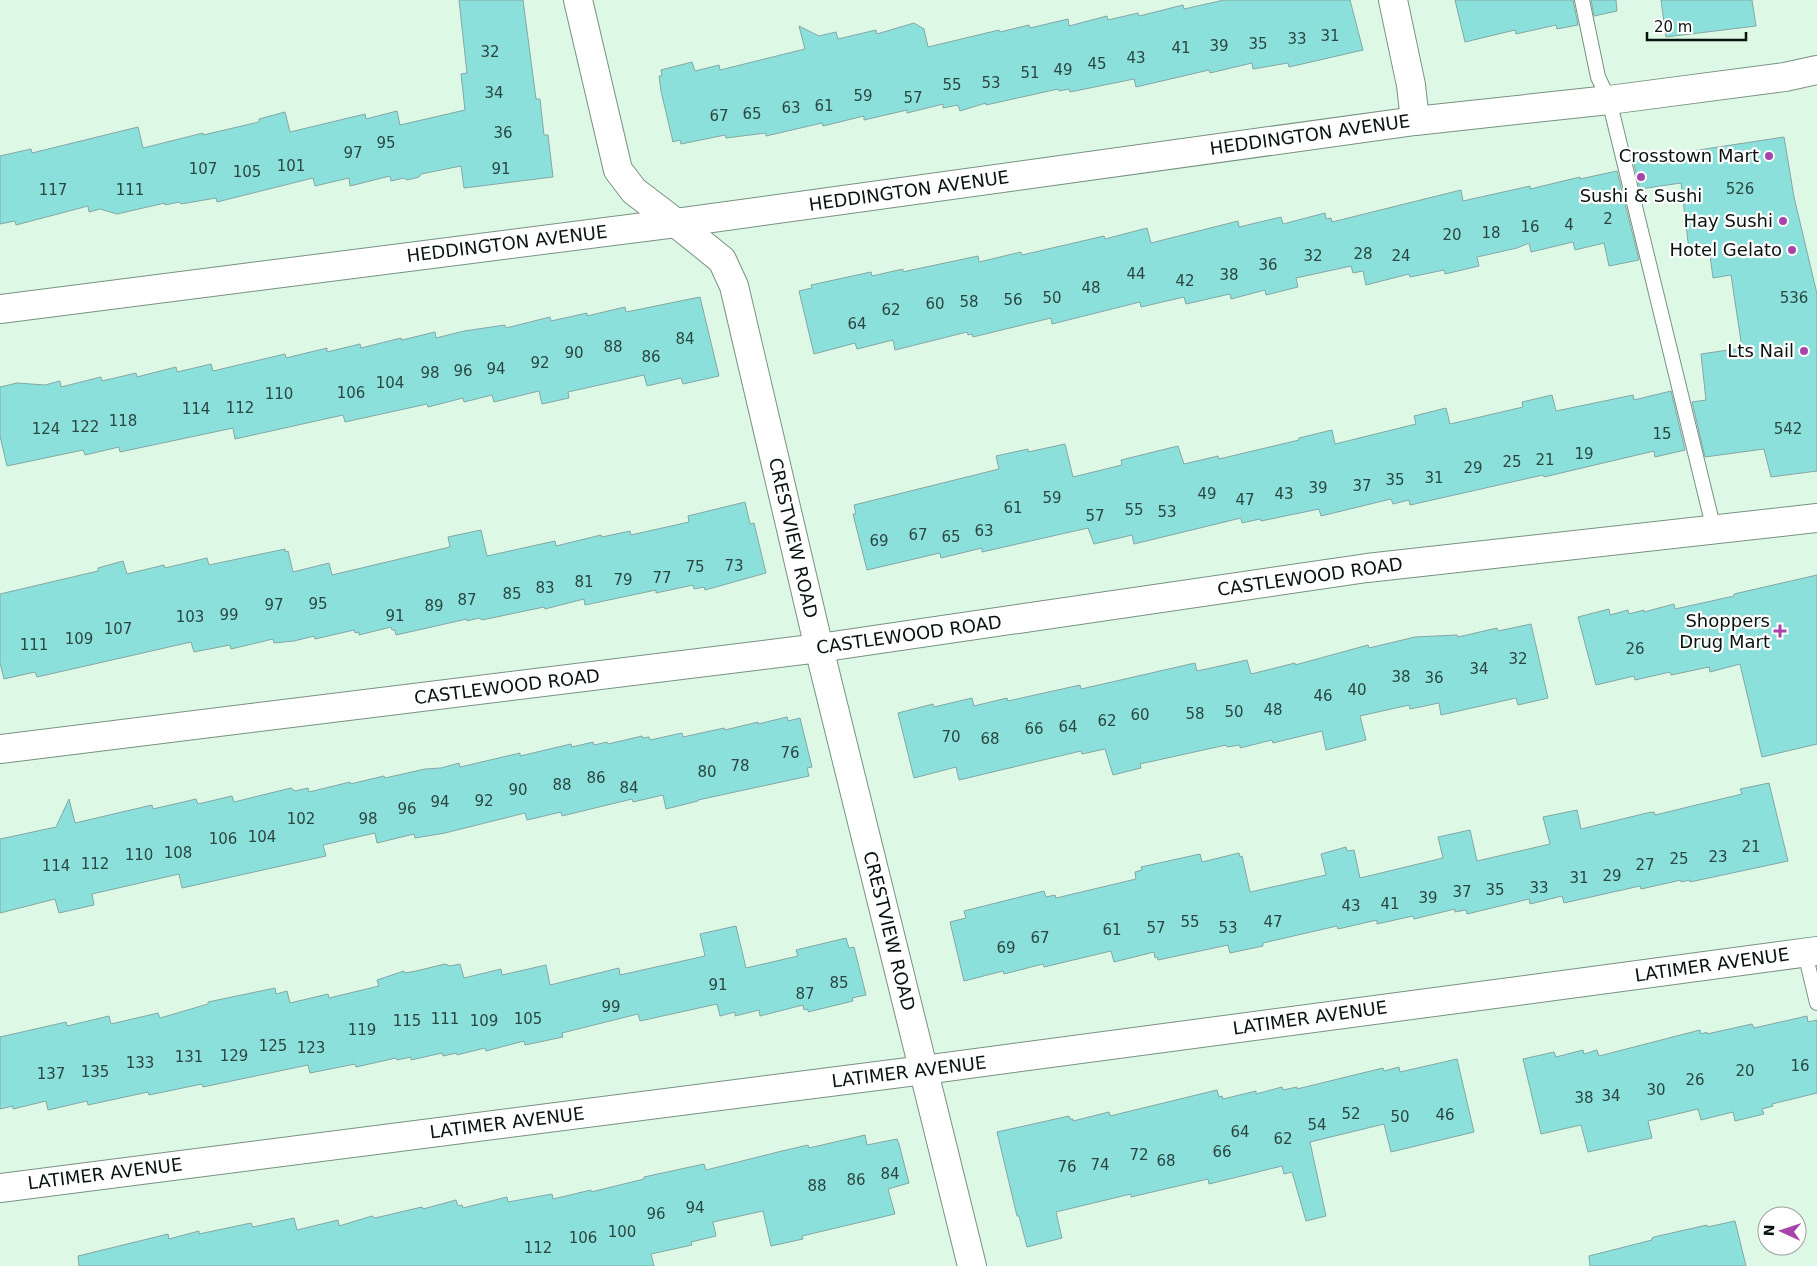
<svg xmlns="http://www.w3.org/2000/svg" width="1817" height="1266" font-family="'DejaVu Sans',sans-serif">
  <rect width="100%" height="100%" fill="#ddf9e6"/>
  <!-- building -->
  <g fill="#8ce0db" stroke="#84a7a5">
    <polygon points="459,0 523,0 536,99 540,99 544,135 548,135 553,177 464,188 461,166 421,174 419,177 407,180 404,178 391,181 390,176 350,186 349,178 315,186 313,178 217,202 216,198 181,204 179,202 165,205 165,203 117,214 100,209 89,212 88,206 16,225 15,221 0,224 0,156 31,149 32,153 138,127 143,148 203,133 203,135 259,122 259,119 285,112 290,132 365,114 366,119 397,111 400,125 465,110 461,74 467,73"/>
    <polygon points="1224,0 1350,0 1363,50 1289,67 1288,63 1253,69 1252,63 1210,73 1209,70 1136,87 1134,79 1070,92 1069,89 1059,91 1058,89 986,105 986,103 960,111 958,105 943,108 943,104 907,113 907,110 864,120 864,116 823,126 822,123 766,136 766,133 726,138 725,135 681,144 680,140 673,142 661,91 659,76 662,76 661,70 692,62 695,71 719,65 720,70 805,49 799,26 819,36 836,32 838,39 876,30 877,34 914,23 924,29 928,47 999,30 1000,32 1029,25 1030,28 1068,19 1069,26 1107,16 1108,20 1138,13 1139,16 1183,5 1184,9"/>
    <polygon points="1455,0 1573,0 1578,25 1557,29 1556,25 1516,34 1515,30 1465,42"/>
    <polygon points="1591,0 1616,0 1617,11 1594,16"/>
    <polygon points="1661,0 1752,0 1756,26 1666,37"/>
    <polygon points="1784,137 1794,197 1817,294 1817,471 1771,477 1764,449 1705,457 1692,402 1706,400 1701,354 1742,348 1731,275 1713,278 1709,248 1689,250 1681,183 1640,189 1633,160"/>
    <polygon points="1617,171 1639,260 1609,266 1604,243 1575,250 1573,242 1531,252 1529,243 1517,248 1477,257 1479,266 1445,274 1444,270 1410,277 1409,274 1366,285 1363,271 1353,273 1351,266 1296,278 1298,287 1266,295 1265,290 1231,299 1230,294 1186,304 1184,297 1141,307 1140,302 1052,324 1051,318 973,337 972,334 968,335 967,332 895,350 893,340 857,349 855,343 814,354 799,291 812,288 811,285 871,272 872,276 903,269 903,272 907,271 978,256 979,262 1021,252 1022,255 1104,236 1105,239 1147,228 1151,243 1238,221 1239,227 1281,217 1283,224 1325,213 1326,219 1331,218 1332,222 1461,190 1463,201 1530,186 1530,189 1580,177 1580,179"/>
    <polygon points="700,297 719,376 683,384 681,378 647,386 644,375 568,392 569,398 542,404 539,391 494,402 492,395 464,402 463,398 428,407 427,404 345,422 343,415 235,439 233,428 120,452 119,447 85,455 83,450 7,466 0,436 0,387 17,383 45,385 60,381 61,387 101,377 102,381 136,373 137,377 176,367 177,372 211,364 213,371 285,354 286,358 327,348 327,352 360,344 361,348 401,338 402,340 435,332 436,338 464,331 505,325 506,328 550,317 551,321 587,313 587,316 625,307 626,312"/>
    <polygon points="1671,391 1685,450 1655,457 1654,451 1544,477 1543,475 1410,505 1409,500 1393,504 1391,499 1321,516 1319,509 1261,521 1260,519 1242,523 1241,518 1134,544 1132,535 1094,544 1088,528 982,552 982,548 941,558 940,553 867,570 853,514 856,514 854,505 999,469 996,456 1028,449 1028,452 1065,444 1073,477 1122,465 1121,460 1178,446 1184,464 1218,456 1219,459 1299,440 1299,438 1332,430 1335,444 1416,424 1414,416 1446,408 1450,424 1523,407 1522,402 1552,395 1556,411 1633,395 1634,400"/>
    <polygon points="745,502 750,524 754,523 766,573 705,590 704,587 694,589 693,585 656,593 656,590 585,605 584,599 545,609 544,607 482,620 479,618 467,621 467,619 396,635 395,630 392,630 391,627 359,635 359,632 355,633 354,630 315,639 314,636 294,641 274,643 273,639 231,649 230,645 194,652 191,642 37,677 35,672 4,679 0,663 0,594 98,571 98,568 123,561 127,574 164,565 165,568 207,558 209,565 285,549 285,552 288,551 293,572 329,563 332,575 450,547 448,537 481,530 487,556 555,541 556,546 601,535 602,537 630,531 631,535 689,522 688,516"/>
    <polygon points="1817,575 1817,744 1762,757 1740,664 1710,672 1709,667 1671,675 1670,672 1635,680 1634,676 1596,685 1578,617 1609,609 1610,615 1628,610 1629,614 1644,610 1644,612 1674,604 1675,609 1734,596 1734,594"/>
    <polygon points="1531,624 1548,698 1518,705 1516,698 1441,715 1439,703 1410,709 1409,705 1360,716 1366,740 1326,750 1322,731 1273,743 1272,740 1240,748 1240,745 1227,747 1226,745 1140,764 1141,768 1113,775 1105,749 1082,754 1081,751 959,780 956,767 914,778 898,713 933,704 934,707 972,698 974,706 1007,698 1008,701 1080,685 1081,689 1195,663 1197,671 1247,660 1251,674 1295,663 1295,665 1368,645 1369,648 1415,637 1457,635 1458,637 1497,628 1498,631"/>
    <polygon points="787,717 788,721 800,718 812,767 807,768 809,776 698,800 698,801 666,809 663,795 633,802 632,799 562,816 561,812 527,820 525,813 445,833 415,838 414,834 377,843 375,833 323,845 326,856 182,888 179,874 92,894 94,905 59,913 55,899 0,913 0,839 56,827 69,799 75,823 152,805 153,809 196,799 198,804 232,796 234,802 291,788 295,791 308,788 309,792 350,782 350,784 384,776 385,778 425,769 441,768 459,763 460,767 520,753 520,756 571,744 572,747 593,742 594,745 607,742 608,744 642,736 643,738 649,737 650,740 682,733 683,737 724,728 725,730 758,722 758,724"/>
    <polygon points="1769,783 1788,861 1690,882 1690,880 1681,882 1681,880 1641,889 1640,886 1564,903 1562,896 1530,904 1529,899 1467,914 1466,910 1455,912 1455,909 1414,919 1413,916 1377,924 1377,920 1338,929 1337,926 1263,943 1263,946 1230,953 1228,945 1158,960 1157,957 1155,958 1154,952 1114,962 1111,951 1044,967 1043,964 1004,974 1003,971 964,981 950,922 966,918 964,911 1044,891 1046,897 1055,895 1056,898 1136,879 1135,872 1142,870 1141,867 1200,854 1202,862 1239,853 1240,857 1242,856 1250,892 1326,875 1321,854 1346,847 1347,851 1354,850 1360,878 1443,858 1438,837 1470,830 1477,861 1550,844 1543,817 1577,810 1581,829 1647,813 1654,812 1655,815 1742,794 1740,789"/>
    <polygon points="736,926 746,968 798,956 796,950 846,938 849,948 854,947 866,995 852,998 853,1001 808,1012 808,1009 804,1010 803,1005 760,1016 759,1010 735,1016 735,1012 720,1016 717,1004 640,1021 638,1014 562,1033 563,1037 525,1045 524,1041 486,1051 485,1048 457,1055 457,1053 443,1056 442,1053 411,1060 411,1057 397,1060 396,1058 356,1067 355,1064 310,1073 308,1065 203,1087 202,1084 149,1095 148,1092 88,1105 87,1101 48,1110 46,1101 13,1109 13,1106 0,1109 0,1037 66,1022 67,1026 109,1016 111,1024 158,1013 160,1018 208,1004 208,1002 275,988 276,994 287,991 290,1003 328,994 329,998 379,986 377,980 404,971 405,973 416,971 445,964 450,966 460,964 464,978 501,969 502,975 546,965 550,985 619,968 620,975 705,956 700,934"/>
    <polygon points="1807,1016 1808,1022 1817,1020 1817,1093 1772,1104 1773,1106 1762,1109 1764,1114 1735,1121 1733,1112 1701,1120 1698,1109 1648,1121 1652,1138 1588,1152 1581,1125 1541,1134 1523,1059 1554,1052 1556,1057 1583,1050 1584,1054 1597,1050 1599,1056 1700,1030 1701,1034 1707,1032 1707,1034 1752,1024 1754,1028"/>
    <polygon points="1457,1059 1474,1132 1391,1152 1384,1124 1310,1142 1326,1216 1306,1221 1292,1172 1284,1174 1282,1166 1209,1184 1208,1179 1131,1197 1131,1194 1056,1212 1062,1238 1027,1247 1019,1216 1017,1216 997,1132 1069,1116 1070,1119 1073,1119 1073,1121 1109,1112 1110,1116 1217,1090 1219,1097 1222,1096 1223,1099 1256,1091 1256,1094 1282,1087 1283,1090 1297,1087 1297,1089 1383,1068 1384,1071 1399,1067 1400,1072"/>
    <polygon points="865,1135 867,1145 897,1139 899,1144 909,1183 888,1189 895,1214 802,1236 803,1239 771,1246 763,1211 713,1222 716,1236 691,1242 692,1245 651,1254 654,1266 79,1266 78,1256 168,1234 169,1239 199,1231 199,1234 251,1223 253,1227 294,1218 297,1230 338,1220 339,1226 372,1216 375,1218 422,1207 423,1209 456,1200 458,1206 462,1205 463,1208 507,1197 508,1202 552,1194 553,1199 591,1190 591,1192 644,1179 644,1177 704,1164 706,1170 782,1151 808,1145 809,1148"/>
    <polygon points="1735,1221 1746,1266 1590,1266 1589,1256 1652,1240 1652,1238 1654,1237 1707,1225 1707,1227"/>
  </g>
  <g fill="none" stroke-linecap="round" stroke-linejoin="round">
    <defs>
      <g id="lane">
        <polyline points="1582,0 1598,77 1609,100 1714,530"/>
        <polyline points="1805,953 1817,1003"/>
      </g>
      <g id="street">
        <polyline points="578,0 618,170 634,191 676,223 722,260 734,286 819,648 972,1266"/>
        <polyline points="1393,0 1411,85 1415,121"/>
        <polyline points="0,309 676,223 1415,121 1609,100 1785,77 1817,70"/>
        <polyline points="0,749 819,648 1367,568 1817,518"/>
        <polyline points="0,1188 924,1070 1817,951"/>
      </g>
    </defs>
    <!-- lane casing -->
    <use href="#lane" stroke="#789181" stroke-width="16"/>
    <!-- street casing -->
    <use href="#street" stroke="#789181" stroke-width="30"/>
    <!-- lane -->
    <use href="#lane" stroke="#fff" stroke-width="14"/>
    <!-- street -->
    <use href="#street" stroke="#fff" stroke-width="28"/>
  </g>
  <!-- markers -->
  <g fill="#a644ab" stroke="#fefefe" stroke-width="2">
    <circle cx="1769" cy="156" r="5"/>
    <circle cx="1641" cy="177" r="5"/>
    <circle cx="1783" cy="221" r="5"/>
    <circle cx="1792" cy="250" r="5"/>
    <circle cx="1804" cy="351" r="5"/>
    <path d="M1777.5 623.5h5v5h5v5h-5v5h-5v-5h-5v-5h5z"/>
  </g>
  <g text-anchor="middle" stroke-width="4.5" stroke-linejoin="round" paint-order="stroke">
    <!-- number labels -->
    <g font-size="15" fill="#2a4741">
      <text x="1330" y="41">31</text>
      <text x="1297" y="44">33</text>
      <text x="1258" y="49">35</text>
      <text x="1219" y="51">39</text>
      <text x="1181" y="53">41</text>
      <text x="490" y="57">32</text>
      <text x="1136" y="63">43</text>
      <text x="1097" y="69">45</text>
      <text x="1063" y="75">49</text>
      <text x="1030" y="78">51</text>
      <text x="991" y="88">53</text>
      <text x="952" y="90">55</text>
      <text x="494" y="98">34</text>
      <text x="863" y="101">59</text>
      <text x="913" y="103">57</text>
      <text x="824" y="111">61</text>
      <text x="791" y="113">63</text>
      <text x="752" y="119">65</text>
      <text x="719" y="121">67</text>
      <text x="503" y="138">36</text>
      <text x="386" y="148">95</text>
      <text x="353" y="158">97</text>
      <text x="291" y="171">101</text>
      <text x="203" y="174">107</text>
      <text x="501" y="174">91</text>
      <text x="247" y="177">105</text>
      <text x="1740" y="194">526</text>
      <text x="53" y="195">117</text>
      <text x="130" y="195">111</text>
      <text x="1608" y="224">2</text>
      <text x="1569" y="230">4</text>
      <text x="1530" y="232">16</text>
      <text x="1491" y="238">18</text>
      <text x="1452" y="240">20</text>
      <text x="1363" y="259">28</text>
      <text x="1313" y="261">32</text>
      <text x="1401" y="261">24</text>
      <text x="1268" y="270">36</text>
      <text x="1136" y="279">44</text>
      <text x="1229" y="280">38</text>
      <text x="1185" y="286">42</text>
      <text x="1091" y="293">48</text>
      <text x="1052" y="303">50</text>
      <text x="1794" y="303">536</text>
      <text x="1013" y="305">56</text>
      <text x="969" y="307">58</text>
      <text x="935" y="309">60</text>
      <text x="891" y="315">62</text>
      <text x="857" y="329">64</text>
      <text x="685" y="344">84</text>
      <text x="613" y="352">88</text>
      <text x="574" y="358">90</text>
      <text x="651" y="362">86</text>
      <text x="540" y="368">92</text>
      <text x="496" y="374">94</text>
      <text x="463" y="376">96</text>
      <text x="430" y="378">98</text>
      <text x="390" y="388">104</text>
      <text x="351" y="398">106</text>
      <text x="279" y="399">110</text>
      <text x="240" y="413">112</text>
      <text x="196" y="414">114</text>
      <text x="123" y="426">118</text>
      <text x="85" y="432">122</text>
      <text x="46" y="434">124</text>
      <text x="1788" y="434">542</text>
      <text x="1662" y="439">15</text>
      <text x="1584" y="459">19</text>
      <text x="1545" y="465">21</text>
      <text x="1512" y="467">25</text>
      <text x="1473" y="473">29</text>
      <text x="1434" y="483">31</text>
      <text x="1395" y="485">35</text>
      <text x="1362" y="491">37</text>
      <text x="1318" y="493">39</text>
      <text x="1207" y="499">49</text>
      <text x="1284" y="499">43</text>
      <text x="1052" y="503">59</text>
      <text x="1245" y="505">47</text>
      <text x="1013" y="513">61</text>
      <text x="1134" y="515">55</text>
      <text x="1167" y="517">53</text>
      <text x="1095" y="521">57</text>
      <text x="984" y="536">63</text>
      <text x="918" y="540">67</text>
      <text x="951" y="542">65</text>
      <text x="879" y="546">69</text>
      <text x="734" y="571">73</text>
      <text x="695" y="572">75</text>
      <text x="662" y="583">77</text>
      <text x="623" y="585">79</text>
      <text x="584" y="587">81</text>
      <text x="545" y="593">83</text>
      <text x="512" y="599">85</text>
      <text x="467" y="605">87</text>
      <text x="318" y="609">95</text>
      <text x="274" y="610">97</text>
      <text x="434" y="611">89</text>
      <text x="229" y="620">99</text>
      <text x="395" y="621">91</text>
      <text x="190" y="622">103</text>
      <text x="118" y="634">107</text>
      <text x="79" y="644">109</text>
      <text x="34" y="650">111</text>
      <text x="1635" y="654">26</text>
      <text x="1518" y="664">32</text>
      <text x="1479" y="674">34</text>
      <text x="1401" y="682">38</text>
      <text x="1434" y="683">36</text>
      <text x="1357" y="695">40</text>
      <text x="1323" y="701">46</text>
      <text x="1273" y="715">48</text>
      <text x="1234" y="717">50</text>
      <text x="1195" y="719">58</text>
      <text x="1140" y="720">60</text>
      <text x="1107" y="726">62</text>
      <text x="1068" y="732">64</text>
      <text x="1034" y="734">66</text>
      <text x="951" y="742">70</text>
      <text x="990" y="744">68</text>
      <text x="790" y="758">76</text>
      <text x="740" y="771">78</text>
      <text x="707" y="777">80</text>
      <text x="596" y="783">86</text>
      <text x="562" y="790">88</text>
      <text x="629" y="793">84</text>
      <text x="518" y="795">90</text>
      <text x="484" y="806">92</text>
      <text x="440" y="807">94</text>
      <text x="407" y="814">96</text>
      <text x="301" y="824">102</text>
      <text x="368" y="824">98</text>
      <text x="262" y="842">104</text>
      <text x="223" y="844">106</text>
      <text x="1751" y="852">21</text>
      <text x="178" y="858">108</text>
      <text x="139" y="860">110</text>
      <text x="1718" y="862">23</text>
      <text x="1679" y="864">25</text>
      <text x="95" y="869">112</text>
      <text x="1645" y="870">27</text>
      <text x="56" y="871">114</text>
      <text x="1612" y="881">29</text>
      <text x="1579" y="883">31</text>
      <text x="1539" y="893">33</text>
      <text x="1495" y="895">35</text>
      <text x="1462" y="897">37</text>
      <text x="1428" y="903">39</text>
      <text x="1390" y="909">41</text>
      <text x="1351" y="911">43</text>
      <text x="1190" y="927">55</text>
      <text x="1273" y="927">47</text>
      <text x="1156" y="933">57</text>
      <text x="1228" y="933">53</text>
      <text x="1112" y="935">61</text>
      <text x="1040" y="943">67</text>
      <text x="1006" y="953">69</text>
      <text x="839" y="988">85</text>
      <text x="718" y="990">91</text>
      <text x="805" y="999">87</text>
      <text x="611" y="1012">99</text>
      <text x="445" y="1024">111</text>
      <text x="528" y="1024">105</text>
      <text x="407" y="1026">115</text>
      <text x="484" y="1026">109</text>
      <text x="362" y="1035">119</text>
      <text x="273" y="1051">125</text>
      <text x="311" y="1053">123</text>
      <text x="234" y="1061">129</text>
      <text x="189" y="1062">131</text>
      <text x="140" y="1068">133</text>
      <text x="1800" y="1071">16</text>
      <text x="1745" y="1076">20</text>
      <text x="95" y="1077">135</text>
      <text x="51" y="1079">137</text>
      <text x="1695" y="1085">26</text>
      <text x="1656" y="1095">30</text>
      <text x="1611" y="1101">34</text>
      <text x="1584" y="1103">38</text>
      <text x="1351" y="1119">52</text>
      <text x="1445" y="1120">46</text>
      <text x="1400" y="1122">50</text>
      <text x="1317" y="1130">54</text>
      <text x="1240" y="1137">64</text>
      <text x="1283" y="1144">62</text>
      <text x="1222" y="1157">66</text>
      <text x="1139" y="1160">72</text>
      <text x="1166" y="1166">68</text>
      <text x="1100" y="1170">74</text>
      <text x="1067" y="1172">76</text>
      <text x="890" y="1179">84</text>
      <text x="856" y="1185">86</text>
      <text x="817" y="1191">88</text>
      <text x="695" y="1213">94</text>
      <text x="656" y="1219">96</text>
      <text x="622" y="1237">100</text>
      <text x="583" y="1243">106</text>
      <text x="538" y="1253">112</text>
    </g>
    <!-- street labels -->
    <g font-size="18" fill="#0a140e" stroke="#fefefe">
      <text transform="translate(1310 135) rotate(-8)" y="6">HEDDINGTON AVENUE</text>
      <text transform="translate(909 191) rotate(-8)" y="6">HEDDINGTON AVENUE</text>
      <text transform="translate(507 244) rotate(-7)" y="6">HEDDINGTON AVENUE</text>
      <text transform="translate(793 538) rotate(77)" y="6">CRESTVIEW ROAD</text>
      <text transform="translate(1310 577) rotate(-8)" y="6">CASTLEWOOD ROAD</text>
      <text transform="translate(909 635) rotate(-8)" y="6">CASTLEWOOD ROAD</text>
      <text transform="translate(507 687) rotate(-7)" y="6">CASTLEWOOD ROAD</text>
      <text transform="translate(889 931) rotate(76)" y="6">CRESTVIEW ROAD</text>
      <text transform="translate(1712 965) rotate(-8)" y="6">LATIMER AVENUE</text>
      <text transform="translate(1310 1018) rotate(-8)" y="6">LATIMER AVENUE</text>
      <text transform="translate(909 1072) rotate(-7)" y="6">LATIMER AVENUE</text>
      <text transform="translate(507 1123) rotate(-7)" y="6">LATIMER AVENUE</text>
      <text transform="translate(105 1174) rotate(-7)" y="6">LATIMER AVENUE</text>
    </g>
    <!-- poi labels -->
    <g font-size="18" fill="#0a140e" stroke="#fefefe" text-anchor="end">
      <text x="1759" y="162">Crosstown Mart</text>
      <text x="1641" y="202" text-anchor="middle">Sushi &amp; Sushi</text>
      <text x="1773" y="227">Hay Sushi</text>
      <text x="1782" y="256">Hotel Gelato</text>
      <text x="1794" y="357">Lts Nail</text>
      <text x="1770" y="627">Shoppers<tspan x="1770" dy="21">Drug Mart</tspan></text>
    </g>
  </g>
  <!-- north arrow -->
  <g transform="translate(1782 1231) rotate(273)"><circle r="24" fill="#fefefe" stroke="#9ca09e"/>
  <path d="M0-4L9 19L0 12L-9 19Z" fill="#a644ab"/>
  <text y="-8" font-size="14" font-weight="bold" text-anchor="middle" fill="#0a140e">N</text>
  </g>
  <!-- scale -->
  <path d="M1647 32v8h99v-8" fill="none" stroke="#0a140e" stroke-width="2.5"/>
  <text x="1654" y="32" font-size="15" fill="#0a140e" stroke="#fefefe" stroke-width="4" paint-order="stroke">20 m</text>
</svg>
